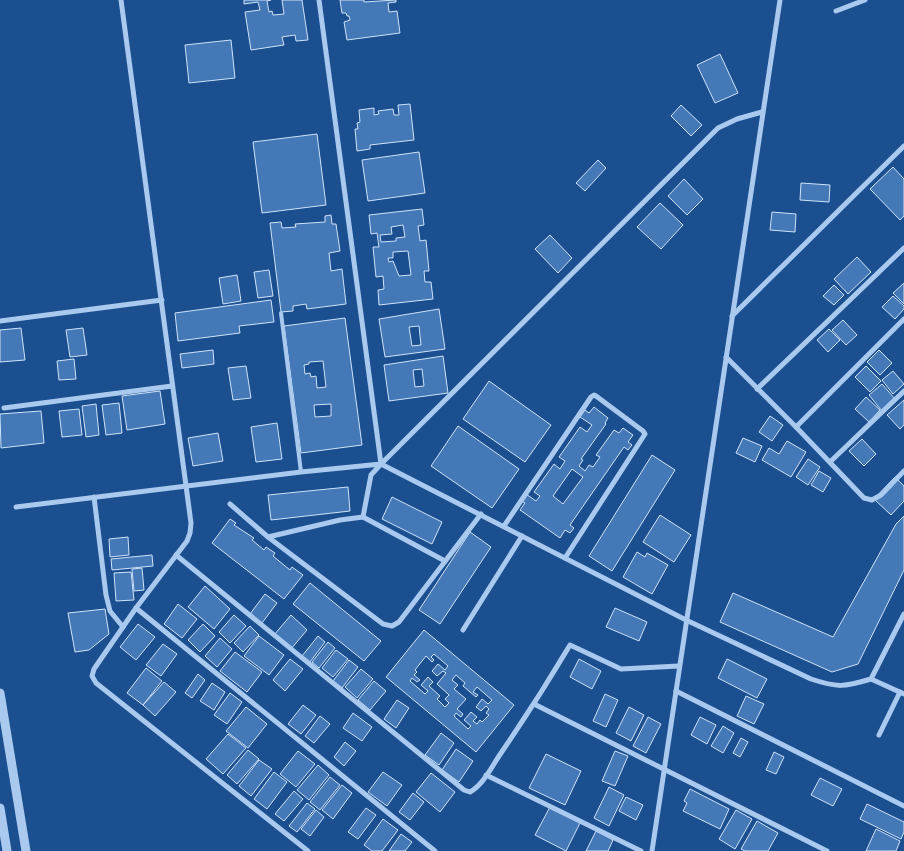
<svg xmlns="http://www.w3.org/2000/svg" width="904" height="851" font-family="'DejaVu Sans',sans-serif">
  <rect width="100%" height="100%" fill="#1b4f8f"/>
  <!-- building -->
  <g fill="#4478b7" stroke="#cfe3fa" fill-rule="evenodd">
    <polygon points="244,0 271,0 267,1 269,12 272,11 273,15 284,14 282,0 302,0 308,40 296,41 295,35 282,37 284,45 251,50 245,12 260,10 258,2 244,4"/>
    <polygon points="340,0 364,0 364,2 396,0 396,2 388,3 389,12 397,11 400,33 347,40 344,22 350,20 349,16 347,16 346,13 342,13"/>
    <polygon points="231,40 235,78 189,83 185,45"/>
    <polygon points="720,54 738,93 715,103 697,65"/>
    <polygon points="410,104 414,140 370,145 370,149 357,151 355,129 358,129 357,123 360,122 359,110 374,108 374,115 379,114 378,111 393,109 394,115 399,115 398,105"/>
    <polygon points="681,105 702,125 691,136 671,116"/>
    <polygon points="317,134 326,205 262,213 253,142"/>
    <polygon points="419,152 425,193 368,201 362,160"/>
    <polygon points="598,160 606,168 585,191 576,183"/>
    <polygon points="893,167 904,179 904,216 900,220 870,189"/>
    <polygon points="684,179 703,199 687,215 668,196"/>
    <polygon points="801,183 830,185 829,202 800,200"/>
    <polygon points="660,203 683,225 661,249 637,227"/>
    <path d="M422 209 424 225 418 226 420 241 426 240 429 271H424L425 282H431L433 299 379 305 378 290 384 289 383 276 376 277 373 247H379L377 233 371 234 369 215ZM403 225 405 237 396 238V241L381 242 380 235 392 234 391 227ZM408 251 411 275 399 276 393 261 389 262 388 258H393V252Z"/>
    <polygon points="772,212 796,214 795,232 770,230"/>
    <polygon points="331,215 332,224 336,224 340,251 329,253 331,271 342,269 346,304 307,309 306,304 293,306 293,311 281,312 270,223 281,222 282,228 296,227 295,224 325,222 325,216"/>
    <polygon points="550,235 572,258 558,273 535,249"/>
    <polygon points="857,257 871,272 848,294 834,279"/>
    <polygon points="269,270 273,296 258,298 254,272"/>
    <polygon points="237,275 241,301 223,304 219,278"/>
    <polygon points="904,283 904,304 893,293"/>
    <polygon points="834,285 844,295 834,305 823,296"/>
    <polygon points="893,296 904,306 904,309 895,319 882,307"/>
    <polygon points="271,300 274,322 239,326 240,333 178,341 175,313"/>
    <path d="M439 309 445 349 385 357 379 319ZM419 326 421 345 412 346 409 327Z"/>
    <path d="M345 318 362 445 301 453 284 326ZM323 361 326 387 317 388 316 376 311 377 310 373 305 374 304 365 309 364V362ZM331 404V416L315 417 314 405Z"/>
    <polygon points="843,320 857,335 846,345 832,330"/>
    <polygon points="21,328 25,360 0,362 0,330"/>
    <polygon points="83,328 87,355 70,357 66,330"/>
    <polygon points="829,329 840,340 828,352 817,340"/>
    <polygon points="213,350 214,364 182,368 180,354"/>
    <polygon points="879,350 892,363 880,375 867,362"/>
    <path d="M443 356 448 393 389 401 384 365ZM422 369 424 386 415 387 413 370Z"/>
    <polygon points="74,359 76,379 59,380 57,361"/>
    <polygon points="246,366 251,398 233,400 228,368"/>
    <polygon points="866,366 881,381 870,392 855,377"/>
    <polygon points="893,371 904,384 893,394 882,380"/>
    <polygon points="489,381 551,425 525,462 463,419"/>
    <polygon points="882,384 895,399 882,411 869,395"/>
    <polygon points="160,391 165,424 127,430 122,396"/>
    <polygon points="866,397 880,410 869,422 855,409"/>
    <polygon points="904,400 904,425 900,429 887,415"/>
    <polygon points="119,403 122,433 106,435 102,405"/>
    <polygon points="96,404 99,435 86,437 82,406"/>
    <path d="M594 407 608 418 605 423 606 424 581 459 583 460 579 466 585 471 589 465 593 467 600 457 596 455 614 430 619 433 623 428 633 435 628 442 632 445 628 450 624 447 570 525 574 528 570 533 565 530 560 538 520 510 525 503 521 501 526 494 536 501 540 496 534 492 554 464 560 469 565 461 559 457 580 427 587 432 592 425 580 417 585 410 589 413ZM572 469 583 477 563 504 553 496Z"/>
    <polygon points="79,409 82,435 62,437 59,411"/>
    <polygon points="41,411 44,443 1,448 0,414"/>
    <polygon points="770,416 783,425 772,441 759,432"/>
    <polygon points="277,423 282,459 256,462 251,427"/>
    <polygon points="458,426 519,469 492,508 431,466"/>
    <polygon points="218,433 223,461 193,466 188,438"/>
    <polygon points="743,438 762,446 755,462 736,453"/>
    <polygon points="862,439 876,454 864,466 849,451"/>
    <polygon points="787,441 806,452 791,477 762,460 769,448 779,454"/>
    <polygon points="652,455 675,470 612,571 589,556"/>
    <polygon points="808,459 820,467 808,485 796,477"/>
    <polygon points="819,471 831,478 823,492 811,485"/>
    <polygon points="895,477 904,486 904,501 891,515 874,499"/>
    <polygon points="348,487 350,511 271,520 268,495"/>
    <polygon points="392,497 442,522 432,544 382,519"/>
    <polygon points="660,515 691,535 674,562 643,542"/>
    <polygon points="904,516 904,570 858,664 832,672 720,622 733,593 833,637 896,524"/>
    <polygon points="230,519 236,523 234,525 254,538 252,540 264,550 266,547 275,553 273,556 290,570 292,567 303,575 284,599 212,543"/>
    <polygon points="470,532 491,547 440,624 419,610"/>
    <polygon points="128,537 129,555 110,557 109,539"/>
    <polygon points="637,552 645,557 647,553 668,565 652,594 623,577"/>
    <polygon points="152,555 153,566 112,570 111,559"/>
    <polygon points="142,568 144,590 134,591 132,569"/>
    <polygon points="131,572 134,600 116,601 114,573"/>
    <polygon points="310,583 381,641 364,661 293,604"/>
    <polygon points="205,586 230,609 214,629 188,607"/>
    <polygon points="265,594 277,603 262,623 250,614"/>
    <polygon points="178,604 197,619 182,638 164,624"/>
    <polygon points="615,608 647,622 639,641 606,627"/>
    <polygon points="105,609 109,634 89,650 75,652 68,613"/>
    <polygon points="234,615 246,626 230,643 219,632"/>
    <polygon points="291,615 307,630 291,649 274,635"/>
    <polygon points="138,624 155,637 136,660 120,647"/>
    <polygon points="203,624 215,636 200,652 188,640"/>
    <polygon points="250,626 259,635 243,652 234,643"/>
    <path d="M424 630 514 705 476 752 386 677ZM434 654 448 666 445 670 438 664 432 671 437 676 443 671 446 673 437 684 449 695 445 699 449 703 445 707 437 699 440 696 429 686 433 682 428 677 421 685 428 691 425 694 410 681 412 678 417 682 420 680 414 675 417 672 415 670 426 656 432 662 434 660 431 657ZM456 675 465 683 463 686 476 697 478 695 473 692 477 687 492 700 488 704 482 699 476 707 481 711 486 706 489 709 486 713 489 715 482 722 480 720 477 724 473 721 477 717 471 712 464 720 471 726 468 729 454 716 456 713 461 717 463 714 457 709 466 699 454 689 458 685 452 680Z"/>
    <polygon points="259,636 284,655 269,675 244,656"/>
    <polygon points="318,636 325,642 310,662 302,656"/>
    <polygon points="220,638 232,649 217,667 205,656"/>
    <polygon points="328,642 335,648 319,668 312,662"/>
    <polygon points="163,644 177,654 161,676 146,665"/>
    <polygon points="336,650 348,659 333,677 322,668"/>
    <polygon points="235,652 262,672 247,692 220,671"/>
    <polygon points="290,659 303,669 285,691 273,680"/>
    <polygon points="579,659 601,671 592,689 570,677"/>
    <polygon points="727,659 767,679 757,698 718,678"/>
    <polygon points="349,660 358,667 342,688 333,681"/>
    <polygon points="146,668 162,681 143,705 127,693"/>
    <polygon points="361,669 373,679 357,698 345,687"/>
    <polygon points="198,674 205,680 192,698 185,693"/>
    <polygon points="374,681 386,691 370,710 358,700"/>
    <polygon points="164,682 176,692 155,716 143,705"/>
    <polygon points="212,683 225,692 214,710 200,701"/>
    <polygon points="230,693 242,702 227,724 214,715"/>
    <polygon points="605,694 618,700 606,727 593,721"/>
    <polygon points="746,696 764,704 754,724 737,716"/>
    <polygon points="397,700 409,708 396,728 384,719"/>
    <polygon points="303,705 316,715 301,734 288,724"/>
    <polygon points="246,707 267,724 248,748 226,731"/>
    <polygon points="629,707 644,715 631,741 616,733"/>
    <polygon points="353,713 372,727 362,741 343,728"/>
    <polygon points="320,716 330,724 314,743 305,736"/>
    <polygon points="648,717 661,724 646,753 633,746"/>
    <polygon points="700,717 716,725 707,744 691,735"/>
    <polygon points="723,726 734,733 723,753 711,746"/>
    <polygon points="441,733 454,743 439,765 425,755"/>
    <polygon points="228,734 246,748 223,774 206,759"/>
    <polygon points="741,738 748,742 740,757 733,753"/>
    <polygon points="345,742 356,751 344,766 334,757"/>
    <polygon points="456,749 473,761 459,782 442,770"/>
    <polygon points="248,750 259,759 237,784 227,775"/>
    <polygon points="298,751 315,764 296,787 280,774"/>
    <polygon points="615,751 628,756 615,786 602,781"/>
    <polygon points="774,752 784,757 776,774 766,770"/>
    <polygon points="546,754 581,771 565,805 529,788"/>
    <polygon points="259,760 272,769 251,796 239,786"/>
    <polygon points="318,765 329,775 309,800 297,790"/>
    <polygon points="274,772 287,782 267,809 254,799"/>
    <polygon points="383,772 402,785 387,806 368,792"/>
    <polygon points="431,773 455,792 440,812 416,792"/>
    <polygon points="330,777 340,785 320,810 310,802"/>
    <polygon points="820,778 842,789 833,806 811,795"/>
    <polygon points="342,785 352,793 333,819 322,810"/>
    <polygon points="609,787 624,795 609,826 594,818"/>
    <polygon points="690,789 729,809 720,829 683,811 687,803 684,801"/>
    <polygon points="294,791 303,799 284,821 275,814"/>
    <polygon points="413,793 424,802 410,820 399,812"/>
    <polygon points="626,797 643,805 636,820 619,811"/>
    <polygon points="307,803 315,809 297,832 289,826"/>
    <polygon points="867,804 904,822 904,832 901,839 860,819"/>
    <polygon points="550,807 580,823 566,851 535,835"/>
    <polygon points="366,808 376,815 358,839 348,832"/>
    <polygon points="316,810 324,817 310,836 301,829"/>
    <polygon points="736,810 752,819 735,849 719,839"/>
    <polygon points="383,819 398,830 382,851 372,851 364,845"/>
    <polygon points="757,821 778,833 768,851 745,851 741,849"/>
    <polygon points="876,829 900,841 896,851 866,851"/>
    <polygon points="596,831 613,840 608,851 586,851"/>
    <polygon points="401,834 412,842 405,851 389,851"/>
  </g>
  <g fill="none" stroke-linecap="round" stroke-linejoin="round">
    <!-- service -->
    <polyline stroke="#a9c9ee" stroke-width="4" points="281,313 301,472"/>
    <!-- minor -->
    <g stroke="#a9c9ee" stroke-width="5">
      <polyline points="121,0 191,523 190,533 187,541 136,608 94,669 92,676 96,683 308,851"/>
      <path d="M319 0 381 464 686 620 811 679C838 688 844 687 871 679"/>
      <polyline points="836,11 865,0"/>
      <polyline points="732,316 904,146"/>
      <polyline points="0,321 162,300"/>
      <polyline points="726,357 796,427 864,498 872,500 881,495 904,471"/>
      <polyline points="757,389 904,248"/>
      <polyline points="4,408 172,386"/>
      <polyline points="796,427 904,319"/>
      <polyline points="830,462 904,391"/>
      <polyline points="94,497 106,595 110,611 123,627"/>
      <polyline points="230,504 268,537 383,624 392,626 399,622 481,514"/>
      <polyline points="16,507 301,472 381,464"/>
      <polyline points="363,517 445,561"/>
      <polyline points="504,526 591,397 594,395 596,396 643,431 645,434 565,558"/>
      <polyline points="268,537 340,520 363,517 371,475 381,464 718,128 737,119 762,112"/>
      <path d="M176 555 464 790 470 792C484 784 492 766 501 753 525 718 548 682 570 645L621 669 679 666"/>
      <polyline points="136,608 435,851"/>
      <polyline points="904,614 871,679 904,694"/>
      <polyline points="463,630 522,536"/>
      <polyline points="676,691 904,806"/>
      <polyline points="534,704 827,851"/>
      <polyline points="879,735 900,692"/>
      <polyline points="486,775 641,851"/>
      <polyline points="652,851 780,0"/>
    </g>
    <!-- tertiary -->
    <g stroke="#a9c9ee" stroke-width="9">
      <polyline points="0,693 26,851"/>
      <polyline points="0,808 7,851"/>
    </g>
  </g>
</svg>
